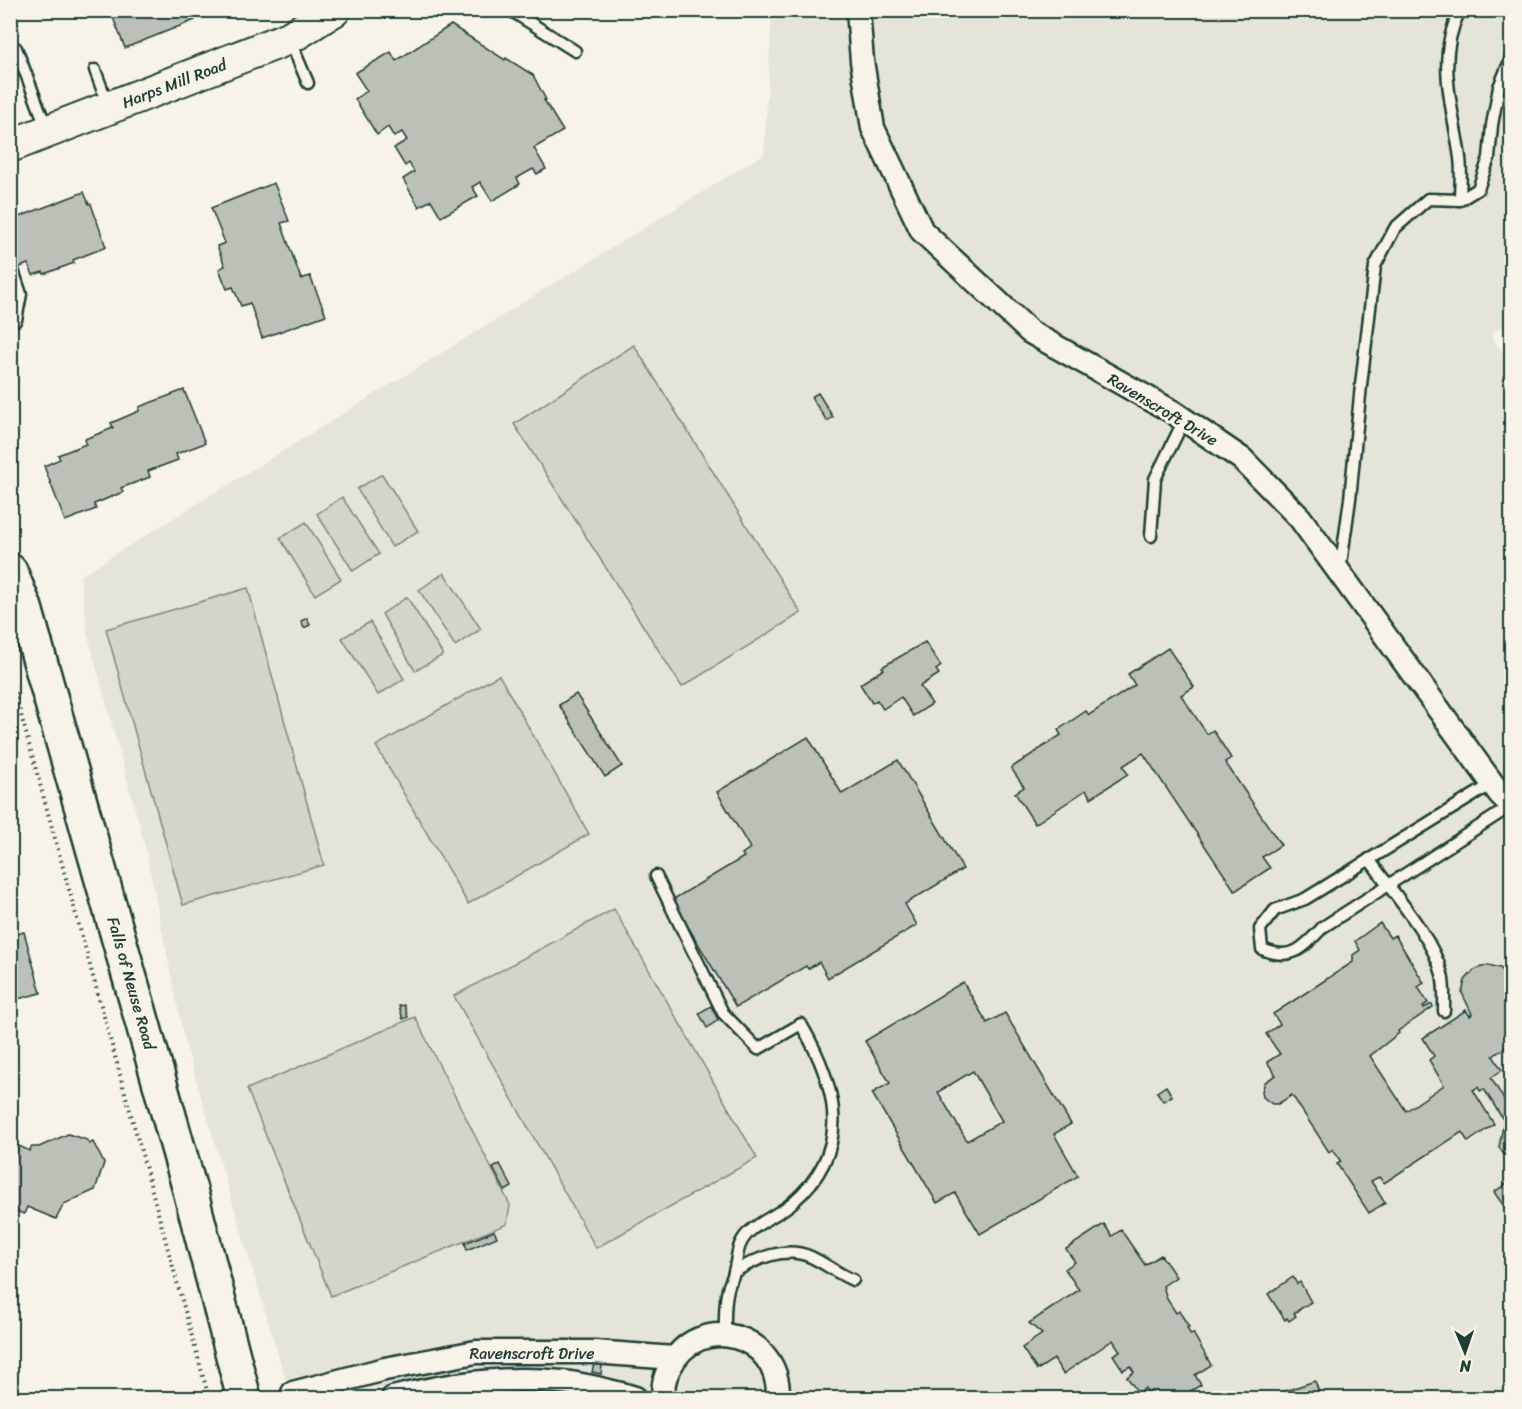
<svg xmlns="http://www.w3.org/2000/svg" width="1522" height="1409" font-family="Sriracha,sans-serif">
  <rect width="100%" height="100%" fill="#f7f3e8"/>
  <filter id="ink" filterUnits="userSpaceOnUse"><feTurbulence type="fractalNoise" baseFrequency=".0167" numOctaves="2"/><feDisplacementMap in="SourceGraphic" scale="12" xChannelSelector="R" yChannelSelector="G"/><feConvolveMatrix kernelMatrix="1 2 1 2 8 2 1 2 1" color-interpolation-filters="sRGB"/></filter>
  <g filter="url(#ink)">
    <!-- built -->
    <polygon fill="#e5e4d9" points="772,11 1511,11 1511,319 1491,335 1512,366 1511,1398 291,1398 185,1043 144,842 88,636 80,576 764,154"/>
    <!-- green -->
    <g fill="#d3d5ca" stroke="#79897f" stroke-width="1.5">
      <polygon points="634,345 801,613 682,687 514,424"/>
      <polygon points="382,474 418,531 392,547 357,489"/>
      <polygon points="342,497 379,554 353,571 317,514"/>
      <polygon points="306,522 341,579 315,595 280,538"/>
      <polygon points="444,573 481,629 455,646 419,590"/>
      <polygon points="248,588 324,865 183,905 106,629"/>
      <polygon points="407,597 443,655 415,671 382,614"/>
      <polygon points="370,622 404,679 378,695 342,638"/>
      <polygon points="499,675 589,834 468,904 376,746"/>
      <polygon points="614,909 757,1158 596,1248 454,996"/>
      <polygon points="415,1017 510,1205 507,1224 331,1296 247,1089"/>
    </g>
    <!-- building -->
    <g fill="#bbc1b6" stroke="#1f3d34" stroke-width="1.5" fill-rule="evenodd">
      <polygon points="110,10 196,10 192,12 195,20 125,48"/>
      <polygon points="451,25 505,60 506,58 533,75 546,100 544,100 563,131 534,148 546,169 537,174 533,169 517,178 520,184 492,201 480,182 472,187 478,196 441,217 431,200 419,207 403,179 414,172 409,163 405,166 394,148 407,140 402,132 394,137 388,127 377,135 355,99 367,91 355,73 391,52 396,61"/>
      <polygon points="274,183 289,221 281,223 301,279 310,276 326,315 262,338 250,303 241,306 233,287 227,289 219,269 225,266 217,246 225,243 211,208"/>
      <polygon points="84,192 89,204 91,204 106,247 73,260 74,263 44,274 43,272 33,275 28,264 10,271 10,234 16,232 11,220"/>
      <polygon points="184,390 205,443 176,454 178,460 148,471 150,477 121,488 123,492 94,504 96,509 65,521 44,466 60,459 58,455 86,444 85,439 113,428 111,423 139,411 139,407"/>
      <polygon points="818,393 833,417 827,421 811,397"/>
      <polygon points="307,618 310,625 304,628 301,621"/>
      <polygon points="925,642 941,666 936,670 939,674 920,686 932,704 913,716 901,697 883,709 877,700 872,703 860,684 884,669 882,667"/>
      <polygon points="1168,648 1194,687 1181,695 1207,734 1213,730 1231,758 1225,762 1281,845 1262,857 1270,868 1235,891 1143,753 1123,766 1128,774 1091,798 1086,790 1035,824 1015,793 1024,787 1011,768 1061,735 1058,730 1086,711 1089,715 1135,685 1128,674"/>
      <polygon points="576,694 622,766 605,777 559,705"/>
      <polygon points="808,737 842,794 898,760 963,869 905,904 917,925 828,978 819,962 808,969 806,966 736,1007 672,900 744,857 742,854 750,848 717,792"/>
      <polygon points="1380,923 1390,938 1395,935 1424,983 1418,987 1428,1003 1423,1006 1424,1008 1432,1004 1433,1007 1398,1031 1399,1033 1370,1056 1406,1111 1444,1085 1429,1060 1434,1056 1423,1038 1466,1010 1470,1016 1472,1014 1462,993 1465,980 1474,970 1488,965 1500,968 1510,978 1512,1043 1493,1056 1502,1070 1491,1078 1512,1113 1510,1146 1512,1148 1512,1167 1499,1147 1504,1121 1484,1089 1480,1091 1478,1087 1473,1090 1494,1124 1468,1142 1462,1132 1384,1183 1379,1177 1371,1181 1385,1203 1369,1213 1337,1164 1341,1162 1333,1149 1329,1152 1292,1095 1278,1104 1272,1104 1263,1097 1262,1091 1265,1082 1276,1075 1267,1062 1280,1054 1266,1034 1280,1024 1273,1014 1353,962 1353,955 1360,950 1355,941"/>
      <polygon points="24,932 41,993 10,1001 10,936"/>
      <path d="M963 982 987 1023 1005 1013 1071 1124 1054 1134 1078 1176 980 1234 955 1193 937 1203 872 1093 890 1083 865 1041ZM973 1071 1002 1121 967 1141 938 1092Z"/>
      <polygon points="404,1005 408,1017 403,1019 399,1006"/>
      <polygon points="711,1006 718,1020 707,1028 699,1013"/>
      <polygon points="1166,1086 1172,1096 1163,1101 1157,1092"/>
      <polygon points="68,1134 87,1140 89,1144 93,1142 104,1163 95,1190 64,1204 56,1219 27,1207 24,1214 10,1209 10,1164 12,1164 19,1146 30,1151 31,1147 39,1147"/>
      <polygon points="500,1164 512,1187 505,1191 493,1168"/>
      <polygon points="1512,1180 1512,1218 1494,1192"/>
      <polygon points="1104,1224 1112,1236 1121,1230 1145,1265 1161,1255 1176,1277 1163,1286 1167,1299 1176,1313 1179,1311 1189,1327 1187,1328 1191,1335 1193,1333 1211,1365 1195,1375 1201,1385 1178,1398 1175,1398 1171,1392 1160,1398 1152,1398 1145,1388 1138,1393 1127,1377 1134,1372 1130,1366 1123,1370 1113,1355 1120,1351 1113,1340 1063,1374 1054,1359 1037,1370 1022,1348 1042,1334 1029,1323 1079,1290 1065,1269 1075,1262 1066,1249"/>
      <polygon points="494,1231 497,1237 467,1250 465,1243"/>
      <polygon points="1512,1263 1512,1281 1503,1268"/>
      <polygon points="1293,1277 1297,1284 1300,1282 1311,1302 1294,1313 1296,1316 1289,1321 1287,1318 1285,1320 1268,1294"/>
      <polygon points="594,1364 602,1365 601,1374 592,1372"/>
      <polygon points="1315,1381 1321,1398 1264,1398"/>
    </g>
    <g fill="none" stroke-linecap="round" stroke-linejoin="round">
      <defs>
        <g id="lane">
          <polyline points="510,10 575,51"/>
          <path d="M1460 10C1435 60 1453 107 1460 158 1462 171 1460 186 1460 200"/>
          <polyline points="290,41 308,83"/>
          <polyline points="16,48 47,129"/>
          <polyline points="95,70 108,105"/>
          <polyline points="13,270 21,294 16,320"/>
          <polyline points="1151,536 1155,479 1184,420"/>
          <polyline points="1340,571 1350,499 1361,385 1375,266 1395,228 1428,199 1460,200 1478,189 1489,158 1492,125 1499,87 1512,56"/>
          <path d="M1492 784 1305 899 1275 910 1260 929 1262 949C1292 962 1303 948 1323 927L1511 806"/>
          <path d="M1369 859C1392 892 1432 936 1442 974 1445 986 1444 999 1444 1011"/>
          <path d="M656 876 723 1013 758 1049 801 1024C837 1086 854 1149 793 1202 780 1214 758 1222 747 1234 736 1246 738 1257 734 1272 733 1278 729 1283 728 1289 724 1304 725 1319 725 1335"/>
          <path d="M734 1272C756 1259 785 1245 811 1257 826 1264 838 1274 853 1280"/>
        </g>
        <g id="street">
          <polyline points="858,10 862,61 873,128 922,231 1030,332 1173,412 1242,459 1300,518 1500,794 1512,806"/>
          <polyline points="291,1398 293,1393 385,1369 476,1352 594,1352 674,1358"/>
          <path d="M393 1398C447 1384 506 1376 562 1382 583 1384 604 1390 625 1395L635 1398"/>
          <path d="M664 1398C662 1388 665 1376 670 1367 698 1311 781 1333 778 1398"/>
        </g>
        <polyline id="secondary" points="10,146 289,38 334,10"/>
        <polyline id="primary" points="10,571 25,608 190,1190 244,1398"/>
      </defs>
      <!-- lane casing -->
      <use href="#lane" stroke="#1f3d34" stroke-width="15"/>
      <!-- street casing -->
      <use href="#street" stroke="#1f3d34" stroke-width="27"/>
      <!-- secondary casing -->
      <use href="#secondary" stroke="#1f3d34" stroke-width="36"/>
      <!-- primary casing -->
      <use href="#primary" stroke="#1f3d34" stroke-width="38"/>
      <!-- path -->
      <polyline stroke="#1f3d34" stroke-width="4" stroke-dasharray="1.5 4.5" stroke-linecap="butt" points="10,675 209,1398"/>
      <!-- lane -->
      <use href="#lane" stroke="#f7f3e8" stroke-width="10"/>
      <!-- street -->
      <use href="#street" stroke="#f7f3e8" stroke-width="22"/>
      <!-- secondary -->
      <use href="#secondary" stroke="#f7f3e8" stroke-width="32"/>
      <!-- primary -->
      <use href="#primary" stroke="#f7f3e8" stroke-width="33"/>
    </g>
  </g>
  <g text-anchor="middle" stroke-width="6" stroke-linejoin="round" paint-order="stroke">
    <!-- street labels -->
    <g font-size="16" fill="#1f3d34" stroke="#f7f3e8">
      <text transform="translate(174 83) rotate(-21)" y="6">Harps Mill Road</text>
      <text transform="translate(1163 409) rotate(31)" y="6">Ravenscroft Drive</text>
      <text transform="translate(132 983) rotate(74)" y="6">Falls of Neuse Road</text>
      <text x="532" y="1359">Ravenscroft Drive</text>
    </g>
  </g>
  <!-- margin -->
  <rect width="1522" height="1409" fill="none" stroke="#f7f3e8" stroke-width="36"/>
  <rect x="18" y="18" width="1486" height="1373" fill="none" stroke="#1f3d34" stroke-width="2" filter="url(#ink)"/>
  <!-- north arrow -->
  <g transform="translate(1465 1352) rotate(178)" stroke="#f7f3e8" stroke-width="4.5" paint-order="stroke">
  <path d="M0-4.5L10 22L0 15L-10 22Z" fill="#1f3d34"/>
  <text y="-9" font-size="16" font-weight="bold" text-anchor="middle" fill="#1f3d34">N</text>
  </g>
</svg>
